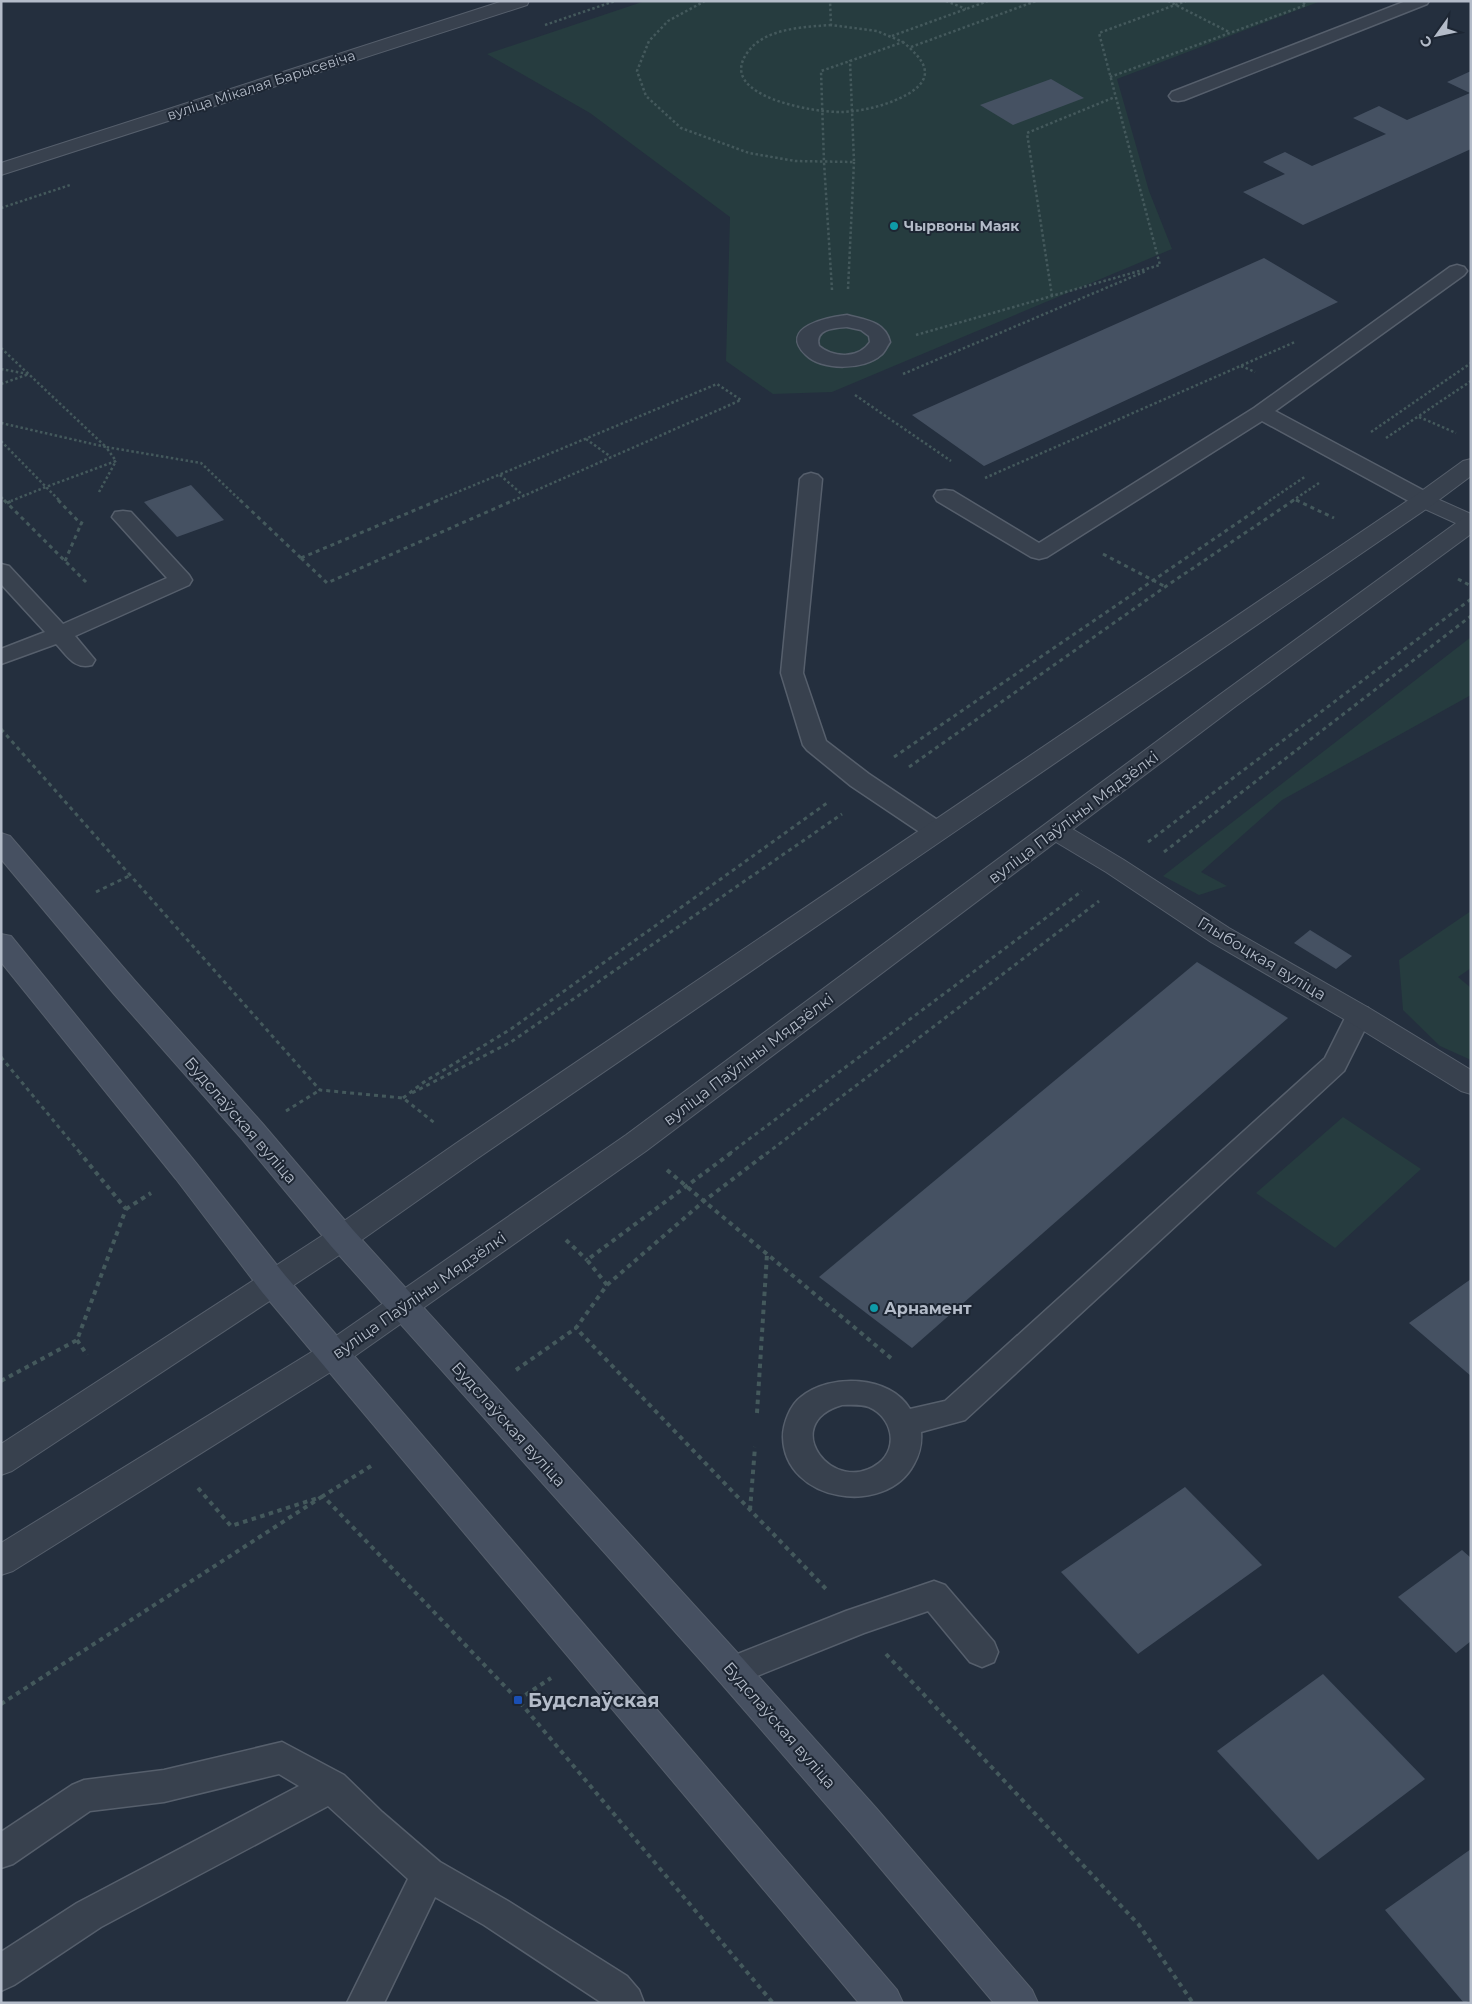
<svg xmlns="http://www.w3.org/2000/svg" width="1472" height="2004" font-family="Montserrat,sans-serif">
  <rect width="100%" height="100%" fill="#242f3e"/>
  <!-- green -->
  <g fill="#263c3f">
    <polygon points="645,1 1321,1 1117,79 1149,191 1172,249 832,392 773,394 726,361 730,217 590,113 487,54"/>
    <polygon points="1471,637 1471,695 1282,800 1201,872 1227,886 1199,895 1163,876"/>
    <polygon points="1471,911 1471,968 1458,977 1471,988 1471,1060 1440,1046 1403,1010 1399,960"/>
    <polygon points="1343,1117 1421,1169 1335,1248 1256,1193"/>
  </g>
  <!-- building -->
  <g fill="#455162">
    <polygon points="1471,71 1471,149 1303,225 1243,192 1285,174 1263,162 1285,152 1312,166 1386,134 1353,118 1379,106 1407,120 1470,93 1447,82"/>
    <polygon points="1051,79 1084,98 1013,125 980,105"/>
    <polygon points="1264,258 1338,302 984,466 912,415"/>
    <polygon points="191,485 224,520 177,537 144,502"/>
    <polygon points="1310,930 1352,956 1336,969 1294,943"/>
    <polygon points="1197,962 1288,1018 912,1348 819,1277"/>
    <polygon points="1471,1279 1471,1376 1409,1323"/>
    <polygon points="1185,1487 1262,1565 1138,1654 1061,1572"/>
    <polygon points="1462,1550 1471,1558 1471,1641 1456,1653 1398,1597"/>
    <polygon points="1323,1674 1425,1779 1318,1860 1217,1751"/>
    <polygon points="1471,1849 1471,2000 1464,2003 1385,1910"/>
  </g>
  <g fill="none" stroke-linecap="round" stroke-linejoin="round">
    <defs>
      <g id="service">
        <polygon points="1406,1 1429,1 1427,4 1184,100 1178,101 1172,100 1169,96 1172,92"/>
        <polygon points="1457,265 1464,267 1467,271 1464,275 1275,411 1432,495 1435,500 1432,505 1424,506 1416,505 1262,421 1047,557 1039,559 1031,557 937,501 934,496 937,491 945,490 953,491 1039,543 1254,408 1450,267"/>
        <path d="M847 315C865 320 885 321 890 342 887 346 885 352 881 355 865 370 822 371 806 355 777 327 829 317 847 315ZM847 327 861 330 869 336 870 342C859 359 833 358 819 346 814 329 834 328 847 327Z"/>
        <polygon points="811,473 818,475 822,479 803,673 826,741 869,774 945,825 948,831 945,837 936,839 927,837 851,786 807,750 803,745 781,673 800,479 804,475"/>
        <path d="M123 511 131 512 189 575 192 580 189 585 75 636 95 660 92 665C74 670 67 655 56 644L1 664V649L45 632 1 584V564L9 566 63 624 167 578 112 517 115 512Z"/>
        <path d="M1359 1005 1368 1008 1372 1015 1344 1071 965 1420 921 1432C922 1444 920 1453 914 1464 886 1518 784 1502 783 1437 783 1424 790 1405 801 1397 830 1373 890 1375 910 1409L945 1401 1325 1058 1350 1008ZM842 1405C850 1405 861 1404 869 1407 892 1417 899 1447 879 1463 834 1498 777 1424 842 1405Z"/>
        <polygon points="934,1581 945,1585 994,1642 998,1652 994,1662 982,1667 970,1662 928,1611 864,1633 732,1686 720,1681 716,1671 720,1661 846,1611"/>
        <polygon points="282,1742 344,1775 382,1812 440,1862 508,1901 627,1976 639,1990 644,2003 602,2003 484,1925 435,1897 384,2003 347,2003 408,1879 328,1806 101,1927 14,1985 1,1991 1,1952 77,1903 299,1786 279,1774 164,1802 90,1811 13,1864 1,1868 1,1832 72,1785 84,1780 164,1770"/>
      </g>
      <g id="minor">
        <polygon points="503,1 529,1 527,5 1,175 1,163"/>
        <polygon points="1424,493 1471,514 1471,530 1416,505 1413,500 1416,495"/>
        <polygon points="1055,821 1064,824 1124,860 1229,928 1369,1008 1471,1070 1471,1094 1461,1091 1349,1022 1211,942 1106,872 1046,836 1042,830 1046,824"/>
      </g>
      <g id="tertiary">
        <polygon points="1471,459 1471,476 1432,505 478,1158 353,1246 12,1471 1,1475 1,1444 331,1230 458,1142 1416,495 1463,461"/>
        <polygon points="1471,516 1471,534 1236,706 646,1151 345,1363 13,1571 1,1575 1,1543 323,1345 626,1135 1218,696 1463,518"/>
      </g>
      <g id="secondary">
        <polygon points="1,833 10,836 135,981 262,1123 353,1230 744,1660 876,1808 1032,1990 1038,2003 994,2003 850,1832 720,1682 331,1246 242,1139 115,995 1,859"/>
        <polygon points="1,934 11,936 196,1163 284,1274 897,1990 903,2003 859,2003 262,1292 176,1179 1,962"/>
      </g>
    </defs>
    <!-- service casing -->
    <use href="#service" stroke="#565f6c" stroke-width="3"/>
    <!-- minor casing -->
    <use href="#minor" stroke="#565f6c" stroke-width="2"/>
    <!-- tertiary casing -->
    <use href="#tertiary" stroke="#565f6c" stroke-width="2"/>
    <!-- secondary casing -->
    <use href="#secondary" stroke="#565f6c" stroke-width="2"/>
    <!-- path-far2 -->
    <g stroke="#44595c" stroke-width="2.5" stroke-dasharray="2.5 2.5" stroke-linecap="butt">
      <polyline points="705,1 668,21 649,41 637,71 646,96 681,128 749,153 795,161 854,162 850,61 903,42 877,31 831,25 830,1"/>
      <polyline points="946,1 966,9"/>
      <polyline points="1168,1 1229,32"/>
      <polyline points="545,25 615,1"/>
      <path d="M831 25C804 27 764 28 747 53 716 97 817 113 842 112 865 111 888 105 908 94 938 76 923 59 903 42"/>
      <polyline points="892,36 988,1"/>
      <polyline points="911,47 1036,1"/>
      <polyline points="1110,77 1306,5 1300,1"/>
      <polyline points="1,208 70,185"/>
      <polyline points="848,289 854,162"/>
      <polyline points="832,290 824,162 821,71 850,61"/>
      <polyline points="1052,296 1027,133 1115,97"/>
      <polyline points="916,335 1160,265 1099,33 1186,1"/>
      <polyline points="1,348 106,447 201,463 241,501"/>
      <polyline points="1241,366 1255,372"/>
      <polyline points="1,369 28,374"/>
      <polyline points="903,374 1146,271"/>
      <polyline points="1,384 29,374"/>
      <polyline points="855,395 951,461"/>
      <polyline points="1419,417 1456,433"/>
      <polyline points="1,423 106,447 116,461 46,487 60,501"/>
      <polyline points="1371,432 1471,363"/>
      <polyline points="1386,438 1471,381"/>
      <polyline points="586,439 611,457"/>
      <polyline points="1,441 46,487 11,501"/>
      <polyline points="500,475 524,496"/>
      <polyline points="985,478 1295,342"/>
      <polyline points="99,492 116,461"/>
      <polyline points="1,497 5,501"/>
      <polyline points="1296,500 1299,501"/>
      <polyline points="436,501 717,384 741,400 512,501"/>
      <polyline points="1269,501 1306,476"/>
      <polyline points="1292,501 1319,483"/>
    </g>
    <!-- path-far1 -->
    <g stroke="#44595c" stroke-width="3" stroke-dasharray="4 4" stroke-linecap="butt">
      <polyline points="4,500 87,583"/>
      <polyline points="58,500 81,524 83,520"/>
      <polyline points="240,500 301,558"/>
      <polyline points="1296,500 1334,518"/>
      <polyline points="7,503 14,500"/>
      <polyline points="1103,554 1164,586"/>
      <polyline points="301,558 327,583 514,500"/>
      <polyline points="301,558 439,500"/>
      <polyline points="65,561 81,524"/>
      <polyline points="1458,579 1471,586"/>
      <polyline points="1,729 320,1090 403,1098 436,1124"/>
      <polyline points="894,757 1271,500"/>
      <polyline points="909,767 1165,587 1294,500"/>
      <polyline points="1148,842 1471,599"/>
      <polyline points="1164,852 1471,616"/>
      <polyline points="96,892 131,875"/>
      <polyline points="1,1057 81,1154"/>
      <polyline points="412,1093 511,1042 842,814"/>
      <polyline points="403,1098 424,1082 511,1029 827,803"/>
      <polyline points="286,1111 320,1090"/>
      <polyline points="729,1154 1082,891"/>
      <polyline points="766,1154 1099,901"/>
    </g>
    <!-- path -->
    <g stroke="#44595c" stroke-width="4" stroke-dasharray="4.5 4.5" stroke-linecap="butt">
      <polyline points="731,1153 587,1260 607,1285 576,1328 826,1589"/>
      <polyline points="667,1170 892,1359"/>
      <polyline points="126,1209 151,1193"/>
      <polyline points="566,1240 587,1260"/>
      <polyline points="607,1285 704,1201 767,1153"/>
      <polyline points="77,1340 87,1355"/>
      <polyline points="516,1370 576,1328"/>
      <polyline points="1,1381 77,1340 126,1209 80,1153"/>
      <polyline points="757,1413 767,1254"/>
      <polyline points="371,1466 323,1496 518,1700 773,2003"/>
      <polyline points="198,1488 231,1526 318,1498"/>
      <polyline points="750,1510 755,1447"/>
      <polyline points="886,1654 1139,1925 1193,2003"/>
      <polyline points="518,1700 551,1678"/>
      <polyline points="1,1704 323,1496"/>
    </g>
    <!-- service -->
    <use href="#service" fill="#38414e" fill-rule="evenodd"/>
    <!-- minor -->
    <use href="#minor" fill="#38414e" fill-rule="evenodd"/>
    <!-- tertiary -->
    <use href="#tertiary" fill="#38414e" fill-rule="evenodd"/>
    <!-- secondary -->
    <use href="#secondary" fill="#465061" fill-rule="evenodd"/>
  </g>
  <!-- markers -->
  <g fill="#0f9aa8" stroke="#1d2633" stroke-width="2">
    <circle cx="894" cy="226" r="5"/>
    <circle cx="874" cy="1308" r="5"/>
  </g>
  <rect fill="#1a4fb4" stroke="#1d2633" stroke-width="2" x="513" y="1695" width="10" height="10" rx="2.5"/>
  <g text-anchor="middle" stroke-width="4" stroke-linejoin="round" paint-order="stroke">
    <!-- far-street labels -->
    <g font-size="14" fill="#b4bcc9" stroke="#1d2633">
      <text transform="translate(261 85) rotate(-18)" y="5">вуліца Мікалая Барысевіча</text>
    </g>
    <!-- far-poi labels -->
    <g font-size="14" font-weight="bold" fill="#b4bcc9" stroke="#1d2633" text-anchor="start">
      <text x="904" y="231">Чырвоны Маяк</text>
    </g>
    <!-- street labels -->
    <g font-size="16" fill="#b4bcc9" stroke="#1d2633">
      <text transform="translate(1073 817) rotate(-37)" y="6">вуліца Паўліны Мядзёлкі</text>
      <text transform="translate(1262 958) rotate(31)" y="6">Глыбоцкая вуліца</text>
      <text transform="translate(748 1059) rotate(-37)" y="6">вуліца Паўліны Мядзёлкі</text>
      <text transform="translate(241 1120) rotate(49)" y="6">Будслаўская вуліца</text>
      <text transform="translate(419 1295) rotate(-35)" y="6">вуліца Паўліны Мядзёлкі</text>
      <text transform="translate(509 1424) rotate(48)" y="6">Будслаўская вуліца</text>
      <text transform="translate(780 1725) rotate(49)" y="6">Будслаўская вуліца</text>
    </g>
    <!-- poi labels -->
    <g font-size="16" font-weight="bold" fill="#b4bcc9" stroke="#1d2633" text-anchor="start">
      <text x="884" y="1314">Арнамент</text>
    </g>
    <!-- near-poi labels -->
    <g font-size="19" font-weight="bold" fill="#b4bcc9" stroke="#1d2633" text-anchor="start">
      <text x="528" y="1707">Будслаўская</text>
    </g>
  </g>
  <!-- border -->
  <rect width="1472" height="2004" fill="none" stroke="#b4bcc9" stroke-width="5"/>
  <!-- north arrow -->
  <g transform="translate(1437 35) rotate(237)" stroke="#1d2633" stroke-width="4" paint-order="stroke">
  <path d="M0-4L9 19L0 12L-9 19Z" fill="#b4bcc9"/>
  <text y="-8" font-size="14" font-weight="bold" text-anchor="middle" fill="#b4bcc9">С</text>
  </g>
</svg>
